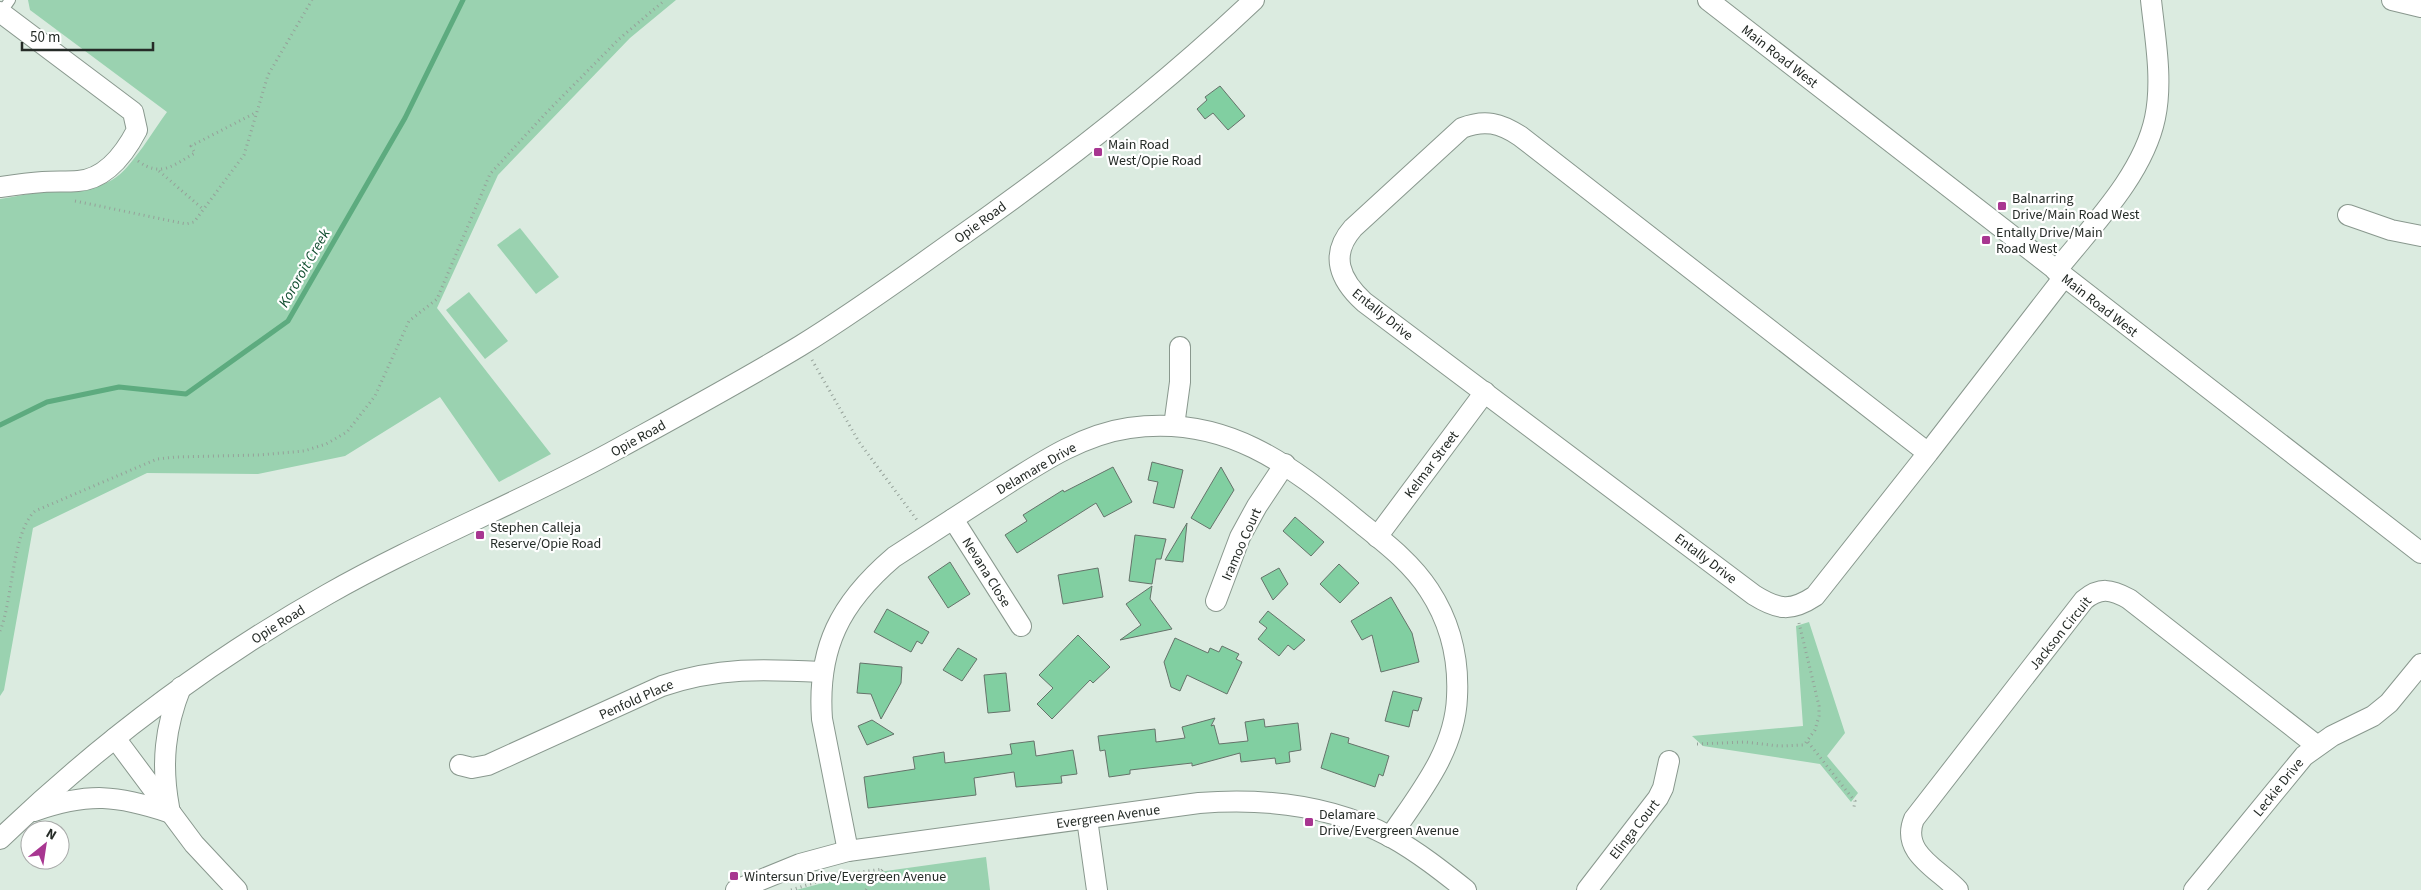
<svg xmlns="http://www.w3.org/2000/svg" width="2421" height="890" font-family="'Source Sans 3',sans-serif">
  <rect width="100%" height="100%" fill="#dbebe0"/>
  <!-- green -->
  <g fill="#9ad2b0">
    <path d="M28 0H676L630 38 498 175 437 308 551 454 499 482 440 397 345 456 258 474 147 473 33 528 4 690 0 696V199C18 196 36 192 54 191 82 190 108 190 128 166 142 150 154 130 167 112L30 10Z"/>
    <polygon points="520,228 559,277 536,294 497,245"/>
    <polygon points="469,292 508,341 485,359 446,310"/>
    <polygon points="1809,622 1845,733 1827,756 1858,793 1851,802 1820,764 1703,746 1692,736 1803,726 1796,626"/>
    <polygon points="986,857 990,890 796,890 850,876"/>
  </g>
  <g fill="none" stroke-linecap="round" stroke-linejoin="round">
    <!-- stream -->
    <polyline stroke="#5dab7f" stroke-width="5" points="0,425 47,402 119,387 186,394 288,321 405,118 463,0"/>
  </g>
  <!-- building -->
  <g fill="#81cfa1" stroke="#65736a">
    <polygon points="1220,86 1245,116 1228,130 1213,113 1205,119 1197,109 1207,100 1205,97"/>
    <polygon points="1152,462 1183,470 1174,508 1153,503 1158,482 1148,480"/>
    <polygon points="1113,467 1132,502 1104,517 1096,503 1017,553 1005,535 1027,521 1023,515 1063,490 1064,492"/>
    <polygon points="1221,467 1234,490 1210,529 1191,518"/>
    <polygon points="1295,517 1324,542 1311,556 1283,531"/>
    <polygon points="1187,523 1183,562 1165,560"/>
    <polygon points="1135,535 1166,539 1161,559 1156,559 1152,584 1129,581"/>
    <polygon points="950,562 970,594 948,608 928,577"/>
    <polygon points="1339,564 1359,583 1340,603 1320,584"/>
    <polygon points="1098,568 1103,597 1063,604 1058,575"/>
    <polygon points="1279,568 1288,584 1273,600 1261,578"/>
    <polygon points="1152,586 1150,599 1172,629 1120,640 1141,625 1126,604"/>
    <polygon points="1391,597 1412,633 1419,662 1381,672 1372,635 1362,640 1351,621"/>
    <polygon points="887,609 929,632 922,644 917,641 911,652 874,632"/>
    <polygon points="1268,611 1305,640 1294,650 1288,645 1279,656 1258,639 1267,628 1259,622"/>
    <polygon points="1078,635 1110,667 1093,683 1090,680 1052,719 1037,704 1053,688 1039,675"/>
    <polygon points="1175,638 1208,653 1210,648 1219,652 1222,646 1239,654 1236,659 1242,662 1227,694 1187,675 1180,691 1171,687 1164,662"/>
    <polygon points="958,648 977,659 962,681 943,670"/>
    <polygon points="860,663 902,667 901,683 881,719 871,694 857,693"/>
    <polygon points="1006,673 1010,711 988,713 984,675"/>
    <polygon points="1393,691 1422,698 1418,711 1413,710 1409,727 1385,721"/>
    <polygon points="1215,718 1211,726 1214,725 1219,744 1248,741 1245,722 1264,719 1265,727 1298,723 1301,750 1289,752 1290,762 1276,764 1275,758 1241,762 1240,753 1192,766 1192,763 1130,770 1130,774 1109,777 1105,750 1100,751 1098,736 1155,729 1156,742 1185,738 1182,727"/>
    <polygon points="872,720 894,734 867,745 858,726"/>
    <polygon points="1331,733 1349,738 1348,743 1389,756 1383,776 1379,774 1375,787 1321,768"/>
    <polygon points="1034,741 1036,756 1073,750 1077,774 1061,776 1062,783 1016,787 1014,772 974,778 976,795 868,808 864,777 915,769 913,757 944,752 945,763 1012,754 1010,744"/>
  </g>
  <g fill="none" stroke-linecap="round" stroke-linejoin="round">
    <defs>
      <polyline id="service" points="1,13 10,0"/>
      <g id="minor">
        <polyline points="1708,0 2421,553"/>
        <polyline points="2392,0 2421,7"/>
        <path d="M0 12 133 112 137 130C125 153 106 179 78 181 66 182 54 181 43 182 29 183 14 185 0 187"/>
        <polyline points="2348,215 2391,230 2421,236"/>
        <path d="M2056 271C2092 226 2143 175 2155 118 2163 80 2155 38 2151 0"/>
        <polyline points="1174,426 1180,382 1180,347"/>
        <path d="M1928 453 1815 596C1791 612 1778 610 1754 595L1364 302C1340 280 1329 255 1353 228L1462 128C1485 119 1500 123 1520 136L1928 453 2064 277"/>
        <polyline points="953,519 1021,626"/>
        <polyline points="1377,537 1485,392"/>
        <polyline points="1216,601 1240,537 1257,506 1285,464"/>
        <polyline points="115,738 194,844 237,890"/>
        <path d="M460 765 472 768 488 765 662 686C718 667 764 669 822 672"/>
        <path d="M169 807C161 764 165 727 181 687"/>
        <path d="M34 811C89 792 117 795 171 813"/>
        <polyline points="1087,819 1097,890"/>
        <path d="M0 839C99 744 209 661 328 594 423 540 526 500 621 447 681 414 742 381 800 346 852 314 902 278 951 243 1057 169 1160 89 1254 0"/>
        <path d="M848 851 822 719C817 648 840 603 894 557 928 535 962 513 996 491 1037 465 1080 435 1129 428 1225 414 1289 464 1358 521 1384 542 1411 562 1429 590 1450 622 1459 659 1457 697 1455 751 1419 794 1390 837"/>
        <path d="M736 890 800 864 848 851 1199 803C1264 798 1332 805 1391 837 1418 852 1442 871 1466 890"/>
        <polyline points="1587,890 1658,798 1663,788 1669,761"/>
        <path d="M1958 890C1939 869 1900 853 1914 819L2084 600C2100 587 2111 589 2129 599L2316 745"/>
        <polyline points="2194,890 2304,756 2332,736 2373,716 2389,703 2421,664"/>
      </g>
    </defs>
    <!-- service casing -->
    <use href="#service" stroke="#89988e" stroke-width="12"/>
    <!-- minor casing -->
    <use href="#minor" stroke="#89988e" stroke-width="22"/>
    <!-- path -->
    <g stroke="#95a199" stroke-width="3" stroke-dasharray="1 4" stroke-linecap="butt">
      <path d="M138 161C161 178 173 165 195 153L191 146 255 113"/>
      <polyline points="159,171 204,210"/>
      <polyline points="75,201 186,224 194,222 244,155 268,75 312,0"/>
      <polyline points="812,360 859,442 917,520"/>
      <path d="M0 631C13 600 12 532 35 511L157 459 176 457 259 455 304 451 326 444 347 432 375 396 409 321 437 299 490 174 546 113 619 39 665 0"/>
      <polyline points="1808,742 1849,794 1855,801 1854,807"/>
      <polyline points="1697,744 1745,742 1779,746 1804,745 1815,730 1819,716 1819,706 1799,623"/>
      <polyline points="791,890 839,875 883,869"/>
      <polyline points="866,890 883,869"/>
    </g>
    <!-- service -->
    <use href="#service" stroke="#fff" stroke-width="10"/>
    <!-- minor -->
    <use href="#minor" stroke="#fff" stroke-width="20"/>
  </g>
  <!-- markers -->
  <g fill="#a83691" stroke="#fff" stroke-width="2">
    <rect x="1093" y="147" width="10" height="10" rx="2.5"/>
    <rect x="1997" y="201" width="10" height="10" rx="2.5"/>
    <rect x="1981" y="235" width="10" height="10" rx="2.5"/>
    <rect x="475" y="530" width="10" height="10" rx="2.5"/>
    <rect x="1304" y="817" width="10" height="10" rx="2.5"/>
    <rect x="729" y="871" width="10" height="10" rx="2.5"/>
  </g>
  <g text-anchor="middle" stroke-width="4.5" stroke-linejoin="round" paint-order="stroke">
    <!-- street labels -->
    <g font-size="14" fill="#252b27" stroke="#fff">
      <text transform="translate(1780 56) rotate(38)" y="5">Main Road West</text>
      <text transform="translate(980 222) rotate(-36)" y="5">Opie Road</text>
      <text transform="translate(2100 305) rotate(38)" y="5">Main Road West</text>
      <text transform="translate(1383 314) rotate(39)" y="5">Entally Drive</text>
      <text transform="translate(638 438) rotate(-29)" y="5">Opie Road</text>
      <text transform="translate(1431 464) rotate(-53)" y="5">Kelmar Street</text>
      <text transform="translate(1036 468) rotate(-30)" y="5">Delamare Drive</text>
      <text transform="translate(1241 544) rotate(-66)" y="5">Iramoo Court</text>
      <text transform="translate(1706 558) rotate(37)" y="5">Entally Drive</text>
      <text transform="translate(987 572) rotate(58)" y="5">Nevana Close</text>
      <text transform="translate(278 624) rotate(-32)" y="5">Opie Road</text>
      <text transform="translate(2060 633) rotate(-51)" y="5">Jackson Circuit</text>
      <text transform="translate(636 699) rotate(-24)" y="5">Penfold Place</text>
      <text transform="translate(2278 787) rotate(-51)" y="5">Leckie Drive</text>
      <text transform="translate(1108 816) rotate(-8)" y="5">Evergreen Avenue</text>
      <text transform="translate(1634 829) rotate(-52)" y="5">Elinga Court</text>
    </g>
    <!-- poi labels -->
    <g font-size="14" fill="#252b27" stroke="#fff" text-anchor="start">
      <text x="1108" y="149">Main Road<tspan x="1108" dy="16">West/Opie Road</tspan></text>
      <text x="2012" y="203">Balnarring<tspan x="2012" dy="16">Drive/Main Road West</tspan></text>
      <text x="1996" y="237">Entally Drive/Main<tspan x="1996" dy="16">Road West</tspan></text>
      <text x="490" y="532">Stephen Calleja<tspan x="490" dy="16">Reserve/Opie Road</tspan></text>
      <text x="1319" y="819">Delamare<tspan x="1319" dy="16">Drive/Evergreen Avenue</tspan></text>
      <text x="744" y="881">Wintersun Drive/Evergreen Avenue</text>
    </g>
    <!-- water labels -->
    <g font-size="15" font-style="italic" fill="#114e30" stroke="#fff">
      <text transform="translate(304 268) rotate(-60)" y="5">Kororoit Creek</text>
    </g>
  </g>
  <!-- north arrow -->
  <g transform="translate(45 845) rotate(30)"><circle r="24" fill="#ffffff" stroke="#a8aaa9"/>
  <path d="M0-4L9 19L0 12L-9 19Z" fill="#a83691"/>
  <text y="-8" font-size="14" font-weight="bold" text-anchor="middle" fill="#252b27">N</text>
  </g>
  <!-- scale -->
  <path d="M22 42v8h131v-8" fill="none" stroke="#252b27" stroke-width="2.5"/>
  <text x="30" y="42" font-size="15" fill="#252b27" stroke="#ffffff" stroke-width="4" paint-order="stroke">50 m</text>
</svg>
